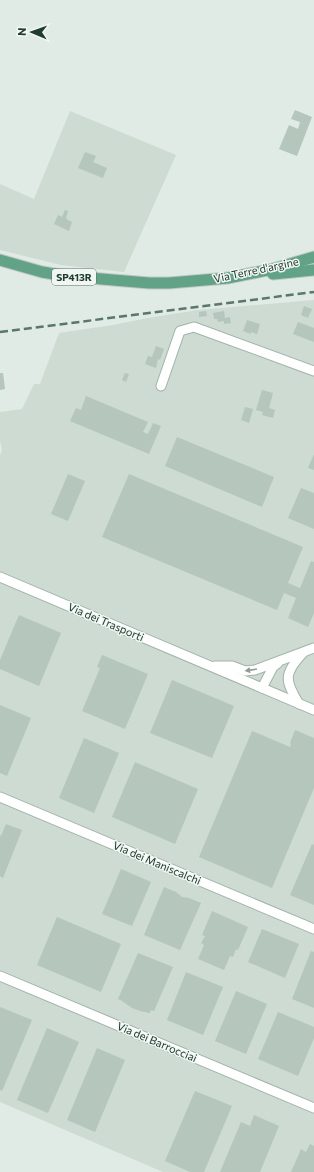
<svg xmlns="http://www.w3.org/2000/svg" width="314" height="1172" font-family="Commissioner,sans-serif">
  <rect width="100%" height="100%" fill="#dfebe4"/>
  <!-- built -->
  <g fill="#cddbd2">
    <polygon points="70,111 176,155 124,272 61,265 0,250 0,184 34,199"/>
    <polygon points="314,300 314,1172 163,1172 0,1102 0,455 2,450 0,441 0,412 22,409 34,384 40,384 59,333 113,325 148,318 198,310"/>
  </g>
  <!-- building -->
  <g fill="#b5c6bc">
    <polygon points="295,110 312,117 297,156 279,149 289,125 298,129 300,122 291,119"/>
    <polygon points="85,152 96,156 93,162 107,168 103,178 78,168"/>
    <polygon points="65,210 68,211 66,218 68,220 72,222 69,231 54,224 58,215 62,217"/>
    <polygon points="304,306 312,309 308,318 301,315"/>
    <polygon points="206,311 207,316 199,317 199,312"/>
    <polygon points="224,311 225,318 230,317 231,323 224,324 224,321 218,322 217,319 214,319 213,313"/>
    <polygon points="247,320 260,324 257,334 251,332 251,334 243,331"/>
    <polygon points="298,322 314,328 314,342 293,334"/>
    <polygon points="156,346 164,349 160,360 158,359 156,368 145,364 148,356 152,357"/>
    <polygon points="0,373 3,373 5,389 0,390"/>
    <polygon points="125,373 129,374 126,382 122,380"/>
    <polygon points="262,390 273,393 269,408 275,410 273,418 262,415 263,412 256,410"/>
    <polygon points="86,396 148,422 143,432 148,434 153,423 161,426 149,454 70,421 76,408 81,410"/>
    <polygon points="245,407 253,409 249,423 241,420"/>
    <polygon points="177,437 274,477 262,507 165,466"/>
    <polygon points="314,454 314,470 308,468"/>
    <polygon points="68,474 85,481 68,521 51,514"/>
    <polygon points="129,474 303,547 288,583 300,588 311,561 314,562 314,613 308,627 288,618 296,598 284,593 277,610 102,537"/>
    <polygon points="301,488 314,493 314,529 288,518"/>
    <polygon points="19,615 61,633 39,686 0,669 0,660"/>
    <polygon points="102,655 148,674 125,729 82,711 100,668 97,667"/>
    <polygon points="172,680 234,706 212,758 150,733"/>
    <polygon points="0,705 31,718 7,776 0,773"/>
    <polygon points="295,730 314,738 314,788 272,888 199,857 252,731 290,747 291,744 290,743"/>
    <polygon points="84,738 119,753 94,813 59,798"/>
    <polygon points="135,762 198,789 175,844 112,817"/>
    <polygon points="6,824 22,830 3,878 0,876 0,835 1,836"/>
    <polygon points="312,844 314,845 314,905 290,895"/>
    <polygon points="121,869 151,882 132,926 102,914"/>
    <polygon points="164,887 176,892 182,897 189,898 201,903 180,950 144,935"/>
    <polygon points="212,911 248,927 238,950 236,949 233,957 230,956 224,970 198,959 204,945 201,943 205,936 202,935"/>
    <polygon points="57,917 121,944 101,992 37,965"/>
    <polygon points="262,929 299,944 285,978 248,962"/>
    <polygon points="311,951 314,952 314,1008 292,999"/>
    <polygon points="138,953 173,967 154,1011 151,1010 150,1013 140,1011 132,1008 122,1001 118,999"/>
    <polygon points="186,972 223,987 203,1035 167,1020"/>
    <polygon points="236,991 267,1004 246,1054 215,1041"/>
    <polygon points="0,1007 32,1020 2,1091 0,1090"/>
    <polygon points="278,1012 314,1027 314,1038 298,1076 258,1059"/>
    <polygon points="47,1028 79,1042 48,1113 17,1100"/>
    <polygon points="97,1048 125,1060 95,1132 67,1120"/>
    <polygon points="195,1091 232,1106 204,1172 190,1172 165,1161"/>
    <polygon points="254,1115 279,1126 260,1172 220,1172 241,1122 250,1126"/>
    <polygon points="310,1144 314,1146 314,1172 291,1172 301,1149 306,1152"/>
  </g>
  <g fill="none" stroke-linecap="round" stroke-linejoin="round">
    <defs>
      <g id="minor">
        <polyline points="161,386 180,331 194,327 314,371"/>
        <polyline points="0,577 314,710"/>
        <polyline points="215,666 232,666 245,671 255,670 314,648"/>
        <polyline points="262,688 273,667 278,663"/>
        <path d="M299 704C285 681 283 674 303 653"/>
        <polyline points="0,797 314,929"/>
        <polyline points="0,976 314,1108"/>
      </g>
      <g id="major">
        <polyline points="0,260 42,272 66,276 149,283 169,283 228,278 273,269 314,257"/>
        <polyline points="273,274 314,270"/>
      </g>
    </defs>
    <!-- minor casing -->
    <use href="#minor" stroke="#a2b3aa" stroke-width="11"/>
    <!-- major casing -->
    <use href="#major" stroke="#c1c8c5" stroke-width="13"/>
    <!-- minor -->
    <use href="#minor" stroke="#fff" stroke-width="9"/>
    <!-- major -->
    <use href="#major" stroke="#62a287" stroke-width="11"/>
    <!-- rail -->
    <polyline stroke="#5a776a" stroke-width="2.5" stroke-dasharray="8 4" stroke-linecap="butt" points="0,332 314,292"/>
  </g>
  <!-- one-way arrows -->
  <defs><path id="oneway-solid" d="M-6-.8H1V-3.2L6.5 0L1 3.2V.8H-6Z"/></defs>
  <use fill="#909d97" href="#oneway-solid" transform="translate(251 670) rotate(171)"/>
  <g text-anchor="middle" stroke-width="3" stroke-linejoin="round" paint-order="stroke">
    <!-- shield labels -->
    <rect fill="#f0f7f2" stroke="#5e736a" stroke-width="1" x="52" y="269" width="44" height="16" rx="3"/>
    <g font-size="10" font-weight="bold" fill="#203b2f">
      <text x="74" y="281">SP413R</text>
    </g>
    <!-- street labels -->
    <g font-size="11" fill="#203b2f" stroke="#f0f7f2">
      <text transform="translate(256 270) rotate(-12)" y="4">Via Terre d'argine</text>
      <text transform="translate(106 622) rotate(23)" y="4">Via dei Trasporti</text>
      <text transform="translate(157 863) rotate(23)" y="4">Via dei Maniscalchi</text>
      <text transform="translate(157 1042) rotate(23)" y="4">Via dei Barrocciai</text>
    </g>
  </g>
  <!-- north arrow -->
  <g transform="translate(32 32) rotate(272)" stroke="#f0f7f2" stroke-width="3" paint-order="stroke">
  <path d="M0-3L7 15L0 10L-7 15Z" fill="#203b2f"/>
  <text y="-6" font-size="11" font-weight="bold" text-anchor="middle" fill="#203b2f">N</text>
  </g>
</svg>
